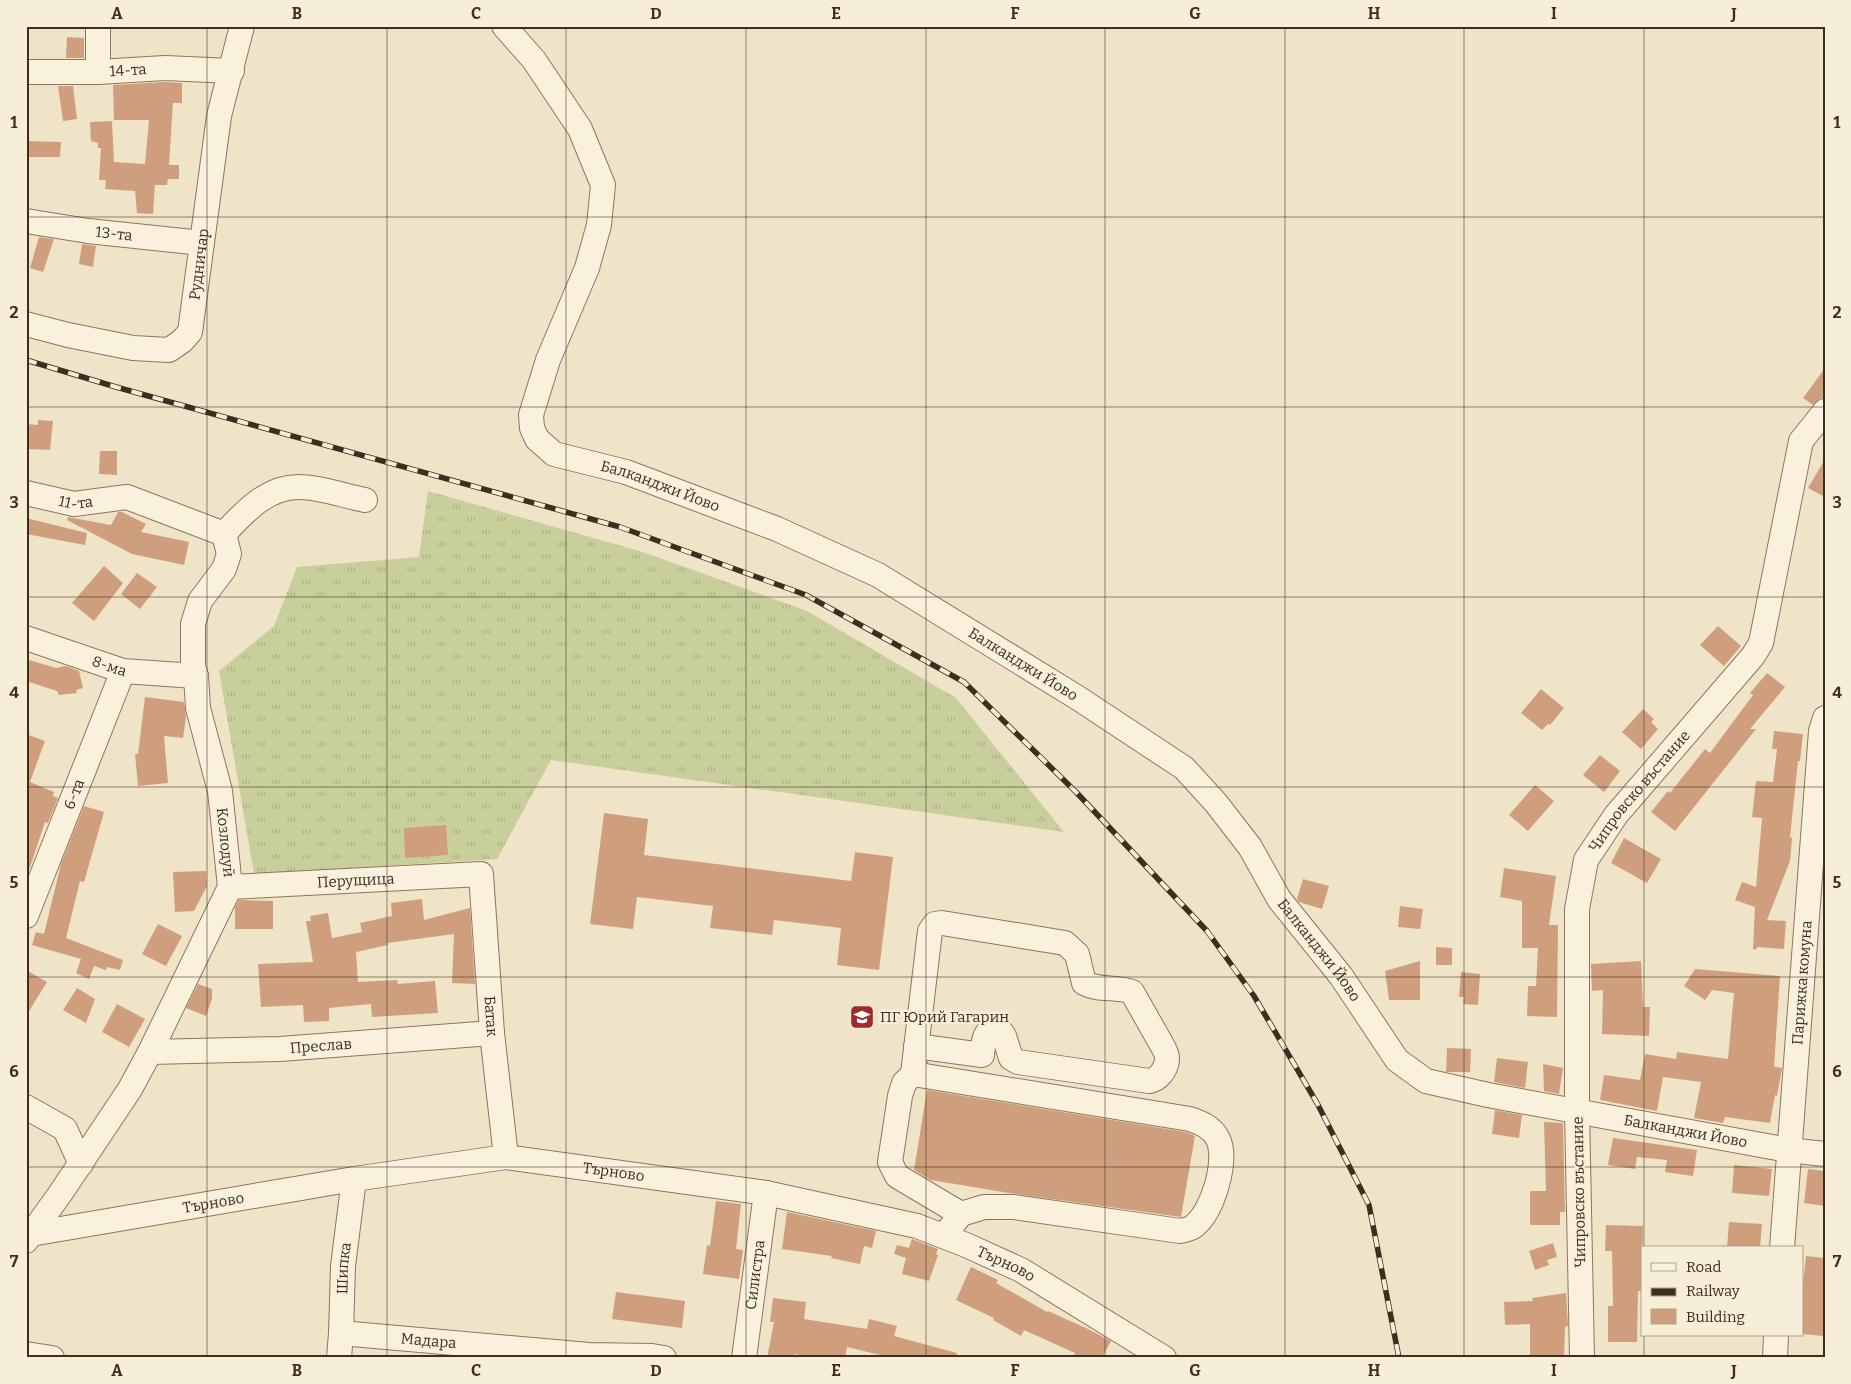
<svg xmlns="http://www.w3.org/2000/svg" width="1851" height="1384" font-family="Bitter,serif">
  <defs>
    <pattern id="grass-tufts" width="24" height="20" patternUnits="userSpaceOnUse" patternTransform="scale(1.25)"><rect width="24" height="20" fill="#c9cf9b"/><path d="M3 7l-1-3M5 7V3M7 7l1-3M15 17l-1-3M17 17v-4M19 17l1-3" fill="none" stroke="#aeb285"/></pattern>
  </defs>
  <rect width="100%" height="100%" fill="#f0e4c8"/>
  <!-- grass -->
  <polygon fill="url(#grass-tufts)" points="428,491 643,552 807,611 956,698 1064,832 551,760 497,859 254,874 219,671 274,626 297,567 419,557"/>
  <!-- building -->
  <g fill="#cf9f7d">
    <polygon points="67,37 84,38 84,58 66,58"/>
    <polygon points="165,82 182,83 182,103 173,103 169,165 179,165 179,179 168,179 167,185 155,185 153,214 137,213 135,191 105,189 106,180 99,180 101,148 98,148 98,143 91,141 90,122 112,121 114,162 145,164 149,120 114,120 113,85"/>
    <polygon points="58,86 73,86 77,119 63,121"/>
    <polygon points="26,141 61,142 60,157 26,157"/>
    <polygon points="39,237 54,239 43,272 30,268"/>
    <polygon points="82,244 96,246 93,267 79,264"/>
    <polygon points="1825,368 1825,398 1820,398 1813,405 1803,398"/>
    <polygon points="38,420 53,421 50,450 26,449 26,424 38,425"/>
    <polygon points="100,451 117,451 117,475 99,474"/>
    <polygon points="1825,459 1825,497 1808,488"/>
    <polygon points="118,512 122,512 146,524 141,532 189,542 184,565 132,554 67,520 68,517 111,525"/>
    <polygon points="26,518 87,533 85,545 26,534"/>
    <polygon points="104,566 123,583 94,621 72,603"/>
    <polygon points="137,573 157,587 140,609 121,594"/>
    <polygon points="1718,626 1741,646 1724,666 1700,645"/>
    <polygon points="26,659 56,668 66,666 79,671 83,688 76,690 77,693 59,695 57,691 26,681"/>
    <polygon points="1767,673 1785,687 1750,729 1756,729 1675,831 1651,812 1668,791 1670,793 1705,749 1710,753 1753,695 1750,693"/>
    <polygon points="1541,689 1564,708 1550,725 1548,724 1542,730 1521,713"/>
    <polygon points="145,697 184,702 186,717 183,738 164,736 168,783 138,786 135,754 138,754"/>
    <polygon points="1643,709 1654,719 1651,722 1658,729 1641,749 1622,732"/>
    <polygon points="1774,731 1803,734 1800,761 1798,761 1790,837 1792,838 1790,861 1767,920 1786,921 1784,949 1757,947 1756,950 1753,949 1755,907 1735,900 1742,882 1756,887 1762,818 1752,817 1756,781 1773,782 1777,749 1772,749"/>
    <polygon points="26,734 45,741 30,782 54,792 53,796 58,798 48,823 45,822 29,870 26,870"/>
    <polygon points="1600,755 1620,771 1604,792 1583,775"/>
    <polygon points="1535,785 1554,801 1528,831 1509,815"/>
    <polygon points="84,806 104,812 84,882 80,881 66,938 123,960 120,970 107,967 106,970 94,966 89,979 76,973 81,959 32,945 36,932 44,934 61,864"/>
    <polygon points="604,813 648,819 644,855 851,881 855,852 893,857 879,970 837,965 841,928 774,920 772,935 710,928 713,906 637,897 633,929 590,924"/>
    <polygon points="446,825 448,855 405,858 404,828"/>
    <polygon points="1624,838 1661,859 1647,883 1611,863"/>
    <polygon points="1504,868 1556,876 1549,925 1558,925 1557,1017 1527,1016 1528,986 1536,986 1538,948 1522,948 1522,901 1500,897"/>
    <polygon points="206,871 207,886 194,911 175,912 173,872"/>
    <polygon points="1303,879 1329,886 1322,909 1299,902 1297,899"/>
    <polygon points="422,899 424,920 470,908 475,984 452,983 454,934 387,943 388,945 356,952 358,982 397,980 398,984 435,981 438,1013 372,1017 371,1004 329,1008 329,1021 304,1022 303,1005 261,1007 258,964 313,962 306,921 311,921 310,916 328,913 332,938 362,932 360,923 392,916 391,903"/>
    <polygon points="239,900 273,901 273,929 235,929 235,907"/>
    <polygon points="1400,906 1423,909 1420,929 1398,927"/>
    <polygon points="158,924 182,936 166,966 142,954"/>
    <polygon points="1436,947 1452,948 1452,965 1436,965"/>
    <polygon points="1420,961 1420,1000 1389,1000 1385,971"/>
    <polygon points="1641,961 1643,1007 1650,1007 1649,1036 1602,1034 1603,990 1592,991 1591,964"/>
    <polygon points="1695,969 1780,976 1774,1067 1782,1068 1777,1096 1775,1095 1770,1123 1725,1117 1723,1123 1694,1118 1701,1082 1663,1077 1657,1111 1600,1100 1604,1075 1640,1080 1645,1054 1676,1059 1677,1052 1728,1059 1734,993 1712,990 1705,1000 1684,986"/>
    <polygon points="26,970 47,982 26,1016"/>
    <polygon points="1461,972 1480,974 1478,1005 1463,1004 1464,997 1459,997"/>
    <polygon points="198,984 212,989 212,999 206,1016 186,1008"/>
    <polygon points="77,988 95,999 86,1023 63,1010"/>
    <polygon points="117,1004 145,1019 129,1047 102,1032"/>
    <polygon points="1447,1048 1471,1049 1470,1072 1446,1072"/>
    <polygon points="1497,1058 1528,1062 1525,1088 1494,1082"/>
    <polygon points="1543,1064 1563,1068 1559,1094 1544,1091"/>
    <polygon points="927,1090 1186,1132 1195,1136 1181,1217 1009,1193 931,1180 914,1170"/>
    <polygon points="1495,1110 1522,1115 1519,1138 1492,1134"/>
    <polygon points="1544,1122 1563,1123 1565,1212 1560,1212 1560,1225 1530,1225 1530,1191 1546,1191"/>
    <polygon points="1613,1138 1697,1150 1693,1176 1665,1172 1667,1160 1637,1157 1635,1169 1608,1165"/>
    <polygon points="1734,1165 1772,1169 1769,1196 1732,1193"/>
    <polygon points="1808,1169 1825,1171 1825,1206 1804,1203"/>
    <polygon points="716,1201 741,1204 736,1249 743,1250 739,1279 703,1274 707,1245 710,1246"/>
    <polygon points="787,1212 876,1231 872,1248 864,1246 860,1264 831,1258 832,1256 782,1249"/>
    <polygon points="1729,1222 1762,1224 1760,1248 1727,1248"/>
    <polygon points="1606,1225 1643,1226 1642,1283 1641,1283 1641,1291 1638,1291 1637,1342 1608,1342 1608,1306 1613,1306 1612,1251 1605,1251"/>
    <polygon points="912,1239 938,1249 936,1254 938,1255 929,1281 902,1274 906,1258 894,1254 897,1245 909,1248"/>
    <polygon points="1553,1243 1557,1257 1547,1260 1549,1265 1535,1270 1529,1251"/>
    <polygon points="1806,1256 1825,1258 1825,1314 1823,1336 1802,1334 1802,1293"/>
    <polygon points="971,1267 998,1280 996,1283 1047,1312 1048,1311 1088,1329 1111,1341 1102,1358 1072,1358 1075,1353 1024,1330 1021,1336 993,1320 994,1318 956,1300"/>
    <polygon points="616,1292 685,1301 682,1328 612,1319"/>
    <polygon points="1566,1293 1568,1326 1565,1327 1564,1358 1530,1358 1530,1324 1505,1325 1504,1302 1533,1301 1532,1298"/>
    <polygon points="773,1298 806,1302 804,1319 867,1329 869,1319 897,1326 894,1336 957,1353 956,1358 892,1358 847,1347 845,1358 816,1358 795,1354 795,1358 767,1358 774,1322 770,1322"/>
  </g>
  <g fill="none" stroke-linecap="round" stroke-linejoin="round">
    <defs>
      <g id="minor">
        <path id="s1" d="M504 26 534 60 580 129 603 185 599 225 587 268 548 360 531 415 532 428 537 439 554 454 626 472 777 529 878 575 1078 698 1184 768 1216 803 1250 847 1279 899 1341 976 1397 1060 1426 1081 1488 1095 1788 1150 1825 1154"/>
        <path id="s2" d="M26 72H98L165 68 232 71"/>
        <polyline points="98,72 98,26"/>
        <path id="s3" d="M26 221 88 231 202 243"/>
        <path id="s4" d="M26 324 68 335 133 348 169 350 182 341 190 332 219 116 242 26"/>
        <path id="s5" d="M26 493 74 504 127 497 224 534 229 554 224 569 200 601 193 624V666L196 676 198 708 220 791 230 887 150 1052 130 1089 60 1194 26 1241"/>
        <path d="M224 534C244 512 268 486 300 487 319 487 345 496 365 500"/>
        <path id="s6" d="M26 638 123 671 196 676"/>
        <path id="s7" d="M230 887 481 874 492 1033 506 1157"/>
        <path id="s8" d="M26 916 123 671"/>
        <path id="s9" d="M150 1052 280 1049 492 1033"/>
        <path d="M913 1074 930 931 935 924 942 923 1065 943 1077 954 1084 983C1099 991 1117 986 1132 992L1162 1045C1164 1049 1168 1055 1167 1060 1166 1070 1158 1080 1149 1081L1018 1062 1011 1058 1004 1036 999 1029C984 1027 983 1043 982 1055L916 1046"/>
        <polyline points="26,1107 65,1129 81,1164"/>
        <path id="s10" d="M31 1234 354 1179 506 1157 766 1193 917 1226 966 1245 1021 1270 1164 1358"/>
        <path d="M944 1236 961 1214 984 1207H1014L1180 1231C1185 1230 1191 1229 1194 1226 1213 1211 1228 1161 1218 1139 1212 1127 1201 1123 1190 1119L913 1074 904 1083 900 1096 890 1162 897 1176 961 1214"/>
        <path id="s11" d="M1782 1248 1821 731 1825 718"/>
        <path id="s12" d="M341 1333 589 1355 652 1356 664 1358"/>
        <polyline points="26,1354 52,1358"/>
        <path id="s13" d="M339 1358 341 1333 343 1266 354 1179"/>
        <path id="s14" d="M744 1358 766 1193"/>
        <path id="s15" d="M1582 1358 1577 1111V909L1586 860 1616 815 1753 656 1761 643 1801 441 1825 411"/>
        <polyline points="1775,1358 1776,1335"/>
      </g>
    </defs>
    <!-- minor casing -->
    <use href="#minor" stroke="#8d765c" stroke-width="26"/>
    <!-- minor -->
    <use href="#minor" stroke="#faf1dc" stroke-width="24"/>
    <defs>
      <polyline id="rail" points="26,360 116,387 620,527 806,595 964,682 1076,792 1207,931 1254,996 1317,1103 1369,1205 1399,1358"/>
    </defs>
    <!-- rail casing -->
    <use href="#rail" stroke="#3d2e20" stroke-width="5.5"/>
    <!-- rail -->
    <use href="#rail" stroke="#f7eed8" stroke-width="4" stroke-dasharray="11" stroke-linecap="butt"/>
  </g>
  <!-- grid -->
  <path fill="none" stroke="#3d2e20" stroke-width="1" stroke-opacity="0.55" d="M207 26V1358M387 26V1358M566 26V1358M746 26V1358M926 26V1358M1105 26V1358M1285 26V1358M1464 26V1358M1644 26V1248M26 217H1825M26 407H1825M26 597H1825M26 787H1825M26 977H1825M26 1167H1825M1644 1335V1358"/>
  <!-- icons -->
  <defs>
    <symbol id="school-square" viewBox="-11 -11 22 22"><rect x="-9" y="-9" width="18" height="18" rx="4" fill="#9e2a2b" stroke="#f7eed8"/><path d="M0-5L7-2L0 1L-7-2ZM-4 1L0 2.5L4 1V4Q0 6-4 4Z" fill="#fff"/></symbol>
  </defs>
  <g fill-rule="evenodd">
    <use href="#school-square" x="848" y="1003" width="28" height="28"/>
  </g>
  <g text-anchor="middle" stroke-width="4.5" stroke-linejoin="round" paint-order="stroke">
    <!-- street labels -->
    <g font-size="15" fill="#3d2e20" stroke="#f7eed8">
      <text dy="5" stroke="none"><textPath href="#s2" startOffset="102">14-та</textPath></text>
      <text dy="5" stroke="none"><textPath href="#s3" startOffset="89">13-та</textPath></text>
      <text dy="5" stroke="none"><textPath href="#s4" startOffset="242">Рудничар</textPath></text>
      <text dy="5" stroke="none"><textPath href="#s1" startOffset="590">Балканджи Йово</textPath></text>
      <text dy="5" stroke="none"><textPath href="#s5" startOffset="51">11-та</textPath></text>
      <text dy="5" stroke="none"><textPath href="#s1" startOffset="996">Балканджи Йово</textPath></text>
      <text dy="5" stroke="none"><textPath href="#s6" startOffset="88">8-ма</textPath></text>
      <text dy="5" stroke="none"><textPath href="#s15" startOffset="586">Чипровско въстание</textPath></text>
      <text dy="5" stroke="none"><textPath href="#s8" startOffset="131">6-та</textPath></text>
      <text dy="5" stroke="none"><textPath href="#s5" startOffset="529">Козлодуй</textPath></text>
      <text dy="5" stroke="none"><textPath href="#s7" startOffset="126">Перущица</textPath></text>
      <text dy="5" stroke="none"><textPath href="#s1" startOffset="1415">Балканджи Йово</textPath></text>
      <text dy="5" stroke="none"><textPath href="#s11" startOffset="266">Парижка комуна</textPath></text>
      <text dy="5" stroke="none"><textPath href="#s7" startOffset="394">Батак</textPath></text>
      <text dy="5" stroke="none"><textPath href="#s9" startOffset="171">Преслав</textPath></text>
      <text dy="5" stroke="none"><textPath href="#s1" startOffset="1850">Балканджи Йово</textPath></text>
      <text dy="5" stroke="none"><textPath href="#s10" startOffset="590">Търново</textPath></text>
      <text transform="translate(1579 1192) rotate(-91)" y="5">Чипровско въстание</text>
      <text dy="5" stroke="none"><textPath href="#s10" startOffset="185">Търново</textPath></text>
      <text dy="5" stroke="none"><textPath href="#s10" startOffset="995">Търново</textPath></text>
      <text dy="5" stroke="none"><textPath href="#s13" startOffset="90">Шипка</textPath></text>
      <text dy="5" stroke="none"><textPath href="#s14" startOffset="84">Силистра</textPath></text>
      <text dy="5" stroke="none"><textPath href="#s12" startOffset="88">Мадара</textPath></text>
    </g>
    <!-- poi labels -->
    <g font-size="15" fill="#3d2e20" stroke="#f7eed8" text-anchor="start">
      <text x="880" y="1022">ПГ Юрий Гагарин</text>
    </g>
  </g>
  <!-- border -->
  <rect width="1851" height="1384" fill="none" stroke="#f7eed8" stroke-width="55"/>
  <!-- legend -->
  <rect x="1641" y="1246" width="162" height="90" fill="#f7eed8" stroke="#ada18e"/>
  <rect x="1651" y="1263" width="25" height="8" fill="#faf1dc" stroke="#ada18e"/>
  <text x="1686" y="1272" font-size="15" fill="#3d2e20">Road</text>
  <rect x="1651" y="1288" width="25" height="8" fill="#3d2e20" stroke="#ada18e"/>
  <text x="1686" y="1296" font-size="15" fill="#3d2e20">Railway</text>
  <rect x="1651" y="1309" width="25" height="15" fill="#cf9f7d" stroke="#ada18e"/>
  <text x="1686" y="1322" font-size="15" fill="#3d2e20">Building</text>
  <rect x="28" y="28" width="1796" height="1328" fill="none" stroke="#3d2e20" stroke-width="2"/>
  <g font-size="16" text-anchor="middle" font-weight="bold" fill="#3d2e20">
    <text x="117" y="19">A</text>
    <text x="297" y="19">B</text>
    <text x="476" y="19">C</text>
    <text x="656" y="19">D</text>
    <text x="836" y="19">E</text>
    <text x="1015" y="19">F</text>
    <text x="1195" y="19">G</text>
    <text x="1374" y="19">H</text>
    <text x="1554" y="19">I</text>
    <text x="1734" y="19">J</text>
    <text x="14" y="128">1</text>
    <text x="1837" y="128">1</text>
    <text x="14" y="318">2</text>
    <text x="1837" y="318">2</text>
    <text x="14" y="508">3</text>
    <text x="1837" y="508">3</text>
    <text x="14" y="698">4</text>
    <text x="1837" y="698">4</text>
    <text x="14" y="888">5</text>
    <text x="1837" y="888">5</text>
    <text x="14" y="1077">6</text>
    <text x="1837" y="1077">6</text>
    <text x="14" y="1267">7</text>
    <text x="1837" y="1267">7</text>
    <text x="117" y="1376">A</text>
    <text x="297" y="1376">B</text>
    <text x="476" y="1376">C</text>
    <text x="656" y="1376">D</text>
    <text x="836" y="1376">E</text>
    <text x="1015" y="1376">F</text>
    <text x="1195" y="1376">G</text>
    <text x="1374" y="1376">H</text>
    <text x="1554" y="1376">I</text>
    <text x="1734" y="1376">J</text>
  </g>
</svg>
